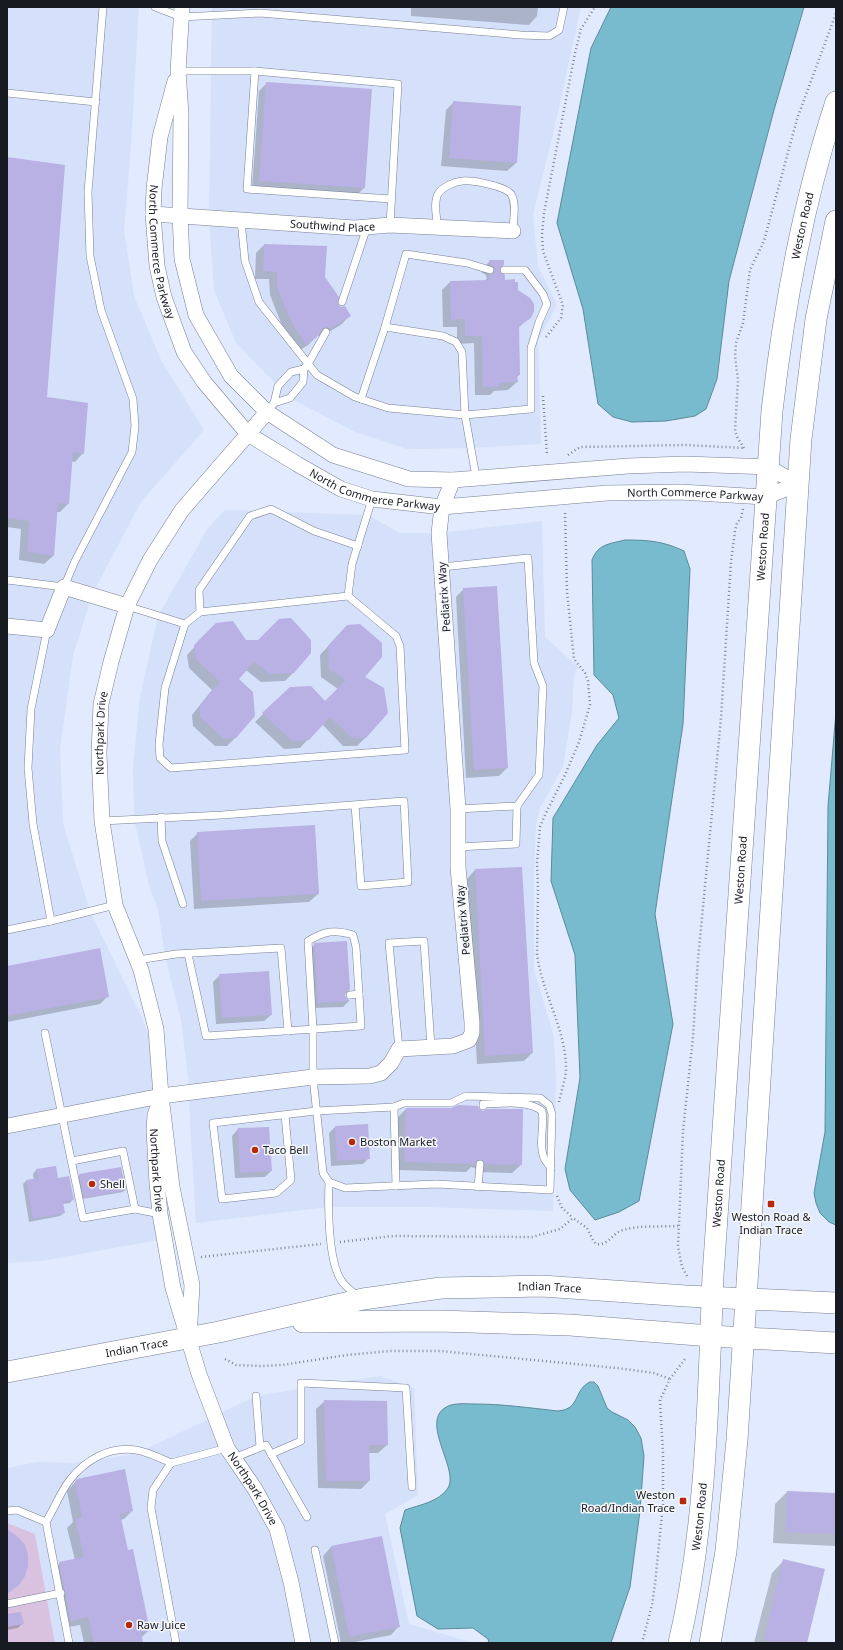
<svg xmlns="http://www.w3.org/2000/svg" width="843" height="1650" font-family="'Noto Sans',sans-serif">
  <rect width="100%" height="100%" fill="#e1eafe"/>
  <!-- built -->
  <g fill="#d5e0fb">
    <polygon points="7,7 139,7 131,145 124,230 134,296 161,360 204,430 141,502 92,595 73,656 60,749 63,823 90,911 145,1025 159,1065 164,1239 41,1261 7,1263"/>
    <polygon points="212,7 581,7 555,126 533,215 538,266 557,305 538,340 541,444 471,448 407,449 355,432 290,398 270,414 278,386 236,343 214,290 209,217"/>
    <polygon points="225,510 368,515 400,533 439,533 542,521 545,637 578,667 574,674 572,712 563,767 540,808 536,825 534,868 534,969 554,1037 556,1088 553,1211 427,1207 328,1207 196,1223 189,1105 190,1093 181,1020 165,956 158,909 150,889 134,819 133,767 140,697 158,616 208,528"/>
    <polygon points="380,1376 414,1388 418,1495 385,1514 409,1624 474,1643 55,1643 35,1534 7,1523 7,1468 37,1462 73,1463 136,1454 256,1396"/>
  </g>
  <!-- green -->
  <polygon fill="#d9c1e0" points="7,1523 35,1534 55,1643 7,1643"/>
  <!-- water -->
  <g fill="#78bbce" stroke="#5b8b9a">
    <polygon points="611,7 804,7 774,110 729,281 717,379 706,409 695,416 666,421 632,422 613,417 598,404 583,309 557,223 591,48"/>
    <path d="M625 540C648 540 663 541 684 551L690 569 683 724 655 914 673 1024 639 1201 619 1212 595 1220 570 1190 565 1169 580 1078 575 955 551 881 553 818 597 745 619 718 613 695 594 675 592 560C598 544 609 544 625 540Z"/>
    <polygon points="836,712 836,1225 829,1222 820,1213 816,1203 814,1193 825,1132 828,806"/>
    <path d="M590 1382H594L598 1386 607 1408 612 1412 628 1420 635 1427 641 1438 644 1456 640 1511 630 1587 611 1643H489L488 1639 473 1628 438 1629 417 1616 400 1528 405 1510C419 1505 439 1502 448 1488 460 1468 415 1417 451 1405 459 1403 467 1404 475 1404 503 1404 530 1408 558 1411 581 1409 573 1390 590 1382Z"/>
  </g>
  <!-- shadow -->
  <g fill="#0003">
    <polygon points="411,7 538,7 537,16 529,25 411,16"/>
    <polygon points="267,83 364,188 356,196 252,189 259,91"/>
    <polygon points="454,102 520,107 516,163 507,171 441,166 446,110"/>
    <polygon points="7,158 46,398 83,453 75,462 71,461 68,504 60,512 56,512 53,556 44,564 19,560 21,529 7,527"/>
    <polygon points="264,245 324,277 337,306 350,315 342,324 321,337 318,335 308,345 297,352 285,333 270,295 269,279 255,279 256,253"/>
    <polygon points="490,261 503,265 499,269 504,281 517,290 530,317 518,328 519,375 516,378 517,382 508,390 494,391 490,395 475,395 474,343 457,344 457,327 443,327 442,290 450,282 485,281 487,278 485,274 482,273 482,269"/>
    <polygon points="464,589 507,768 499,776 466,778 456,597"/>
    <polygon points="216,624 293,673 285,681 261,682 246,670 238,679 236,737 227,746 215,746 193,726 192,715 212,690 189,668 187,655"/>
    <polygon points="339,634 363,677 366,737 357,746 343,746 322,724 300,748 284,749 255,722 290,688 325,703 338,689 321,677 320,655"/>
    <polygon points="198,833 318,894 309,902 194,909 190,841"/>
    <polygon points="521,868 532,1053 524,1061 477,1064 467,879 475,870"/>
    <polygon points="315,944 349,990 345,994 345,999 349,1001 343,1007 312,1008 309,950"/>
    <polygon points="7,967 108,996 100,1004 7,1022"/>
    <polygon points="220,975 271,1015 264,1021 216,1024 213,982"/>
    <polygon points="406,1109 451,1109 521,1165 512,1173 477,1172 475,1168 471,1167 466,1172 397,1170 398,1117"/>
    <polygon points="335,1127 369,1158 363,1164 331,1166 329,1133"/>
    <polygon points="238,1129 271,1171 265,1177 235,1178 232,1136"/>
    <polygon points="36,1170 57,1179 73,1199 70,1203 62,1204 64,1213 60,1216 29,1222 23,1184 26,1181 34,1179 33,1174"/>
    <polygon points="80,1175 125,1190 123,1192 82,1199 78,1177"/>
    <polygon points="325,1401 387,1445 378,1453 368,1453 369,1481 361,1489 318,1488 316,1409"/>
    <polygon points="77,1480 132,1511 124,1519 120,1520 127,1551 149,1630 141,1638 142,1643 84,1643 80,1625 63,1628 52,1572 60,1563 75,1560 67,1528 73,1522 67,1491"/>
    <polygon points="787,1492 836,1494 836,1546 773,1543 775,1504"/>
    <polygon points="331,1547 399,1626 391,1635 350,1643 341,1643 323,1556"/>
    <polygon points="784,1560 806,1643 754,1643 772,1573"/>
    <polygon points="7,1615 22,1624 18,1628 7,1630"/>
  </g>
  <!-- building -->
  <g fill="#b9b0e3">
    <polygon points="266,82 372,89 365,188 259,181"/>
    <polygon points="453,101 521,106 517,163 449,158"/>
    <polygon points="7,157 65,165 47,397 88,403 84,454 73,452 69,504 58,503 54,556 27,552 29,521 7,518"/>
    <polygon points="264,244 327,246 325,277 339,297 338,305 341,307 345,306 351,316 330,329 326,327 323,328 317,337 306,345 293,325 284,305 277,287 277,272 263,271"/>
    <polygon points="489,260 504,260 504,265 500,267 500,272 505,275 505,280 515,279 515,282 518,282 518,290 530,298 534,304 534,311 531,318 519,326 520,375 517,375 518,382 499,383 499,387 483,387 482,336 465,336 465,319 451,320 450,281 490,280 490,275 494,273 495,269 493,266 490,265"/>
    <polygon points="497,586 508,768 474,770 463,588"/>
    <polygon points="291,618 311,640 311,653 294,673 270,674 254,662 239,679 253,692 255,716 236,738 223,738 200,717 200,705 220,682 196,659 194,645 216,623 233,621 246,640 258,640 279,619"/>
    <polygon points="360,624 382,643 382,657 365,677 384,688 388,713 366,738 352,738 330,717 309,740 292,741 262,713 290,687 311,686 325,701 346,680 329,669 328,646 347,625"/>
    <polygon points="315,825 319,894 201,901 197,832"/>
    <polygon points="522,867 533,1053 485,1056 475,869"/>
    <polygon points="347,941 350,990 347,991 345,995 346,998 350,1001 318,1003 314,943"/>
    <polygon points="100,948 109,997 7,1016 7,966"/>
    <polygon points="269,971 272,1015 222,1018 219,974"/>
    <polygon points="458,1105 478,1106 479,1109 483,1111 487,1109 523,1109 522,1165 485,1164 483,1160 480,1159 476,1161 475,1164 404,1162 406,1108 451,1108"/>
    <polygon points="368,1124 370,1159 337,1161 335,1126"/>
    <polygon points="269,1127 272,1171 240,1173 238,1128"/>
    <polygon points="56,1166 58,1178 69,1176 74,1200 63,1202 65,1213 33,1219 26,1180 38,1178 36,1169"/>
    <polygon points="121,1167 126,1190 84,1198 79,1174"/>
    <polygon points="324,1400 387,1401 388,1445 369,1445 370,1481 326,1481"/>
    <polygon points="125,1469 133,1511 120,1514 128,1550 133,1549 150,1631 141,1632 143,1643 94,1643 88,1617 71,1621 59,1562 84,1557 75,1519 82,1517 75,1482 77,1479"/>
    <polygon points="787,1491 836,1493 836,1534 785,1532"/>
    <polygon points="7,1529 18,1537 25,1545 28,1555 28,1566 25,1576 19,1585 7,1594"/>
    <polygon points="382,1536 400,1627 349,1637 331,1546"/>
    <polygon points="783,1559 825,1569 807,1643 775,1643 764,1640"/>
    <polygon points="21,1612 24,1624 7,1627 7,1614"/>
  </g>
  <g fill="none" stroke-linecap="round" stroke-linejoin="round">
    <defs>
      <g id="lane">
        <polyline points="155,7 181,17 260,13 521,35 549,36 559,30 564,7"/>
        <polyline points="178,71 255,71 398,84 390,225"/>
        <polyline points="255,71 247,189 391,199"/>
        <polyline points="7,93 96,102"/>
        <polyline points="241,220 245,261 259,302 317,375 355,397 388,408 465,415 531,409 531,348 539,322 547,304 543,294 525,270 504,270"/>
        <path d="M438 228C437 218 433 204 438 194 442 187 454 182 462 181 472 180 505 186 511 194 517 204 513 220 513 231"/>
        <polyline points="342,302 367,227"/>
        <polyline points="385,327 443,336 456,342 462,352 465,415 476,477"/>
        <polyline points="361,399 385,327 406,254 467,263 490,270"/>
        <polyline points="274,403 290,398 303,382 304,369"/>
        <polyline points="267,412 274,403 278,386 291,372 304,369 308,364 326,332"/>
        <polyline points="442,567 528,558 534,663 543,686 539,775 517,806 458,809"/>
        <polyline points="7,580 64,587 75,561 132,452 135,426 133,399 101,310 90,256 88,192 103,7"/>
        <polyline points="348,596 200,612 185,624 165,688 159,744 160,758 171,768 405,750 400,646 396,636 348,596 352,564 372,499"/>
        <polyline points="127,606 185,624"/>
        <polyline points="200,612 199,590 250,516 271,509 314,531 358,546"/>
        <polyline points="47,630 31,709 28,768 33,824 51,921"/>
        <polyline points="161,817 162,841 183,904"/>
        <polyline points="102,821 222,815 404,801 408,882 361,886 355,805"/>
        <polyline points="458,847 516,844 517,806"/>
        <polyline points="7,930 51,921 115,905"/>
        <path d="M188 954 206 1036 361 1026 356 947 353 935C334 929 325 931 308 941L313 1029V1077L323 1173 329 1182 345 1188 436 1184 550 1190 552 1114 549 1105 540 1098 466 1096 451 1103H404L394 1107"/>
        <polyline points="138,960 176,954 281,948 288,1031"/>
        <polyline points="350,995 359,994"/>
        <polyline points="45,1033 83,1218 135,1209 160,1214"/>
        <polyline points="399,1049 389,943 424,941 431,1047"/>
        <path d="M483 1106V1104C501 1104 527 1099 542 1111 545 1125 538 1144 544 1158 545 1161 549 1165 551 1168"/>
        <polyline points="285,1115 291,1180 276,1193 222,1199 213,1123 316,1111 394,1107 396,1186"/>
        <polyline points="72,1161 123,1151 135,1209"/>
        <path d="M329 1182C328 1207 328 1260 341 1280 345 1287 353 1292 359 1297"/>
        <polyline points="478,1187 480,1164"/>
        <polyline points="256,1396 260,1447"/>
        <polyline points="271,1454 301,1441 301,1383 406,1388 412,1487"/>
        <polyline points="234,1458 266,1445 307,1517"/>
        <polyline points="7,1511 17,1510 46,1522 69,1643"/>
        <path d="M46 1522C54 1509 60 1493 69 1481 85 1460 109 1446 136 1450 148 1452 160 1458 171 1463"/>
        <polyline points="315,1550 335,1643"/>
        <polyline points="7,1604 61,1593"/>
        <polyline points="176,1643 151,1508 153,1490 171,1463 227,1448"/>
      </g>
      <g id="street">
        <polyline points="182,7 178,71 181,114 180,215 182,259 196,315 231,376 267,412 333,455 409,479 453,480 628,466 685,464 768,467 798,484"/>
        <path id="s1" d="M175 81 160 137 154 189 153 214 157 266 164 297 184 352 204 382 248 434 297 464 341 489 372 499 442 507 607 493 680 492 765 497 798 484"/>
        <path id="s2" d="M153 214 355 228 390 225 513 231"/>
        <polyline points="7,626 47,630 64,587 127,606"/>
        <path id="s3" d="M158 1107 155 1115 154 1131 157 1183 160 1214 173 1288 199 1374 227 1448 255 1489 277 1529 291 1582 303 1643"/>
        <polyline points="7,1126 161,1096 313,1077 370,1076 381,1073 391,1063 399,1049 453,1046 469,1040 472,1033 472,1022 458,867 458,809 439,533 442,507 453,480"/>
        <path id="s4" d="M189 1338 192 1285 172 1187 161 1096 156 1029 141 970 115 905 102 821 99 754 101 704 111 662 127 606 150 560 182 510 267 412"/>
      </g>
      <g id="secondary">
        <polyline points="303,1322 438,1321 570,1325 711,1336 836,1343"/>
        <path id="s5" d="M7 1372 219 1332 363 1299 441 1288 542 1286 686 1296 836 1303"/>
        <path id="s6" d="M679 1643C707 1523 708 1399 713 1276L772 411C784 306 803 202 836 102"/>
        <polyline points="710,1643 726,1551 737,1440 801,439 816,319 836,221"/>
      </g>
    </defs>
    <!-- lane casing -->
    <use href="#lane" stroke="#777f91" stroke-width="8"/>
    <!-- street casing -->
    <use href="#street" stroke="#777f91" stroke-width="16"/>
    <!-- secondary casing -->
    <use href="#secondary" stroke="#777f91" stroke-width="22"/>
    <!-- path -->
    <g stroke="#7f8593" stroke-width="2.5" stroke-dasharray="1 3" stroke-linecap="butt">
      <polyline points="546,337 561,318 563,305 543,251 542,235 544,213 575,53 581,29 595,7"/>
      <polyline points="543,396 547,455"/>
      <polyline points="744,448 737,437 735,431 738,380 735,356 736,343 743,323 750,270 764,241 797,119 836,13"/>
      <polyline points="568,455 580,447 685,445 744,448"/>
      <path d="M559 1102C561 1092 565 1081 566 1071 567 1031 542 994 537 954L538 889 537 863 540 827 544 817 565 775 579 742 590 705 588 681 585 673 574 659 567 592 565 511"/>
      <polyline points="557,1196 562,1208 573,1218"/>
      <path d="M340 1242 393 1236 532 1237 560 1229 573 1218 587 1228 593 1240 596 1244C609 1246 612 1233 623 1230 640 1225 661 1227 678 1226"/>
      <polyline points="201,1257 321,1244"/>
      <polyline points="687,1276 682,1267 678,1247 683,1131 693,1037 698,959 721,718 731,562 735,531 737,523 741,518 743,509"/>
      <polyline points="225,1359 236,1365 261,1366 282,1365 347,1355 390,1351 440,1351 617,1368 654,1373 670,1379"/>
      <polyline points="642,1643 652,1605 655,1584 663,1504 663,1454 660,1400 670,1379 685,1359"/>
    </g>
    <!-- lane -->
    <use href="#lane" stroke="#fff" stroke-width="7"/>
    <!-- street -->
    <use href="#street" stroke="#fff" stroke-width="15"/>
    <!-- secondary -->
    <use href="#secondary" stroke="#fff" stroke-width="21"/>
  </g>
  <!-- markers -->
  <g fill="#b42908" stroke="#f5f7fb" stroke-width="1.5">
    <circle cx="352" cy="1142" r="4"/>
    <circle cx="255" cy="1150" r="4"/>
    <circle cx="92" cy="1184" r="4"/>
    <rect x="767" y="1200" width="8" height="8" rx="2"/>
    <rect x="679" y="1497" width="8" height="8" rx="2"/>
    <circle cx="129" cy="1625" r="4"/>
  </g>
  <g text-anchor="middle" stroke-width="3" stroke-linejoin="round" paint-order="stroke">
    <!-- street labels -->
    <g font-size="11" fill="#171a21" stroke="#f5f7fb">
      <text dy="4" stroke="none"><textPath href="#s2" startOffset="180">Southwind Place</textPath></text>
      <text dy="4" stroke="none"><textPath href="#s6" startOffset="1424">Weston Road</textPath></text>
      <text dy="4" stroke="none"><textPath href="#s1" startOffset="174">North Commerce Parkway</textPath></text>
      <text dy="4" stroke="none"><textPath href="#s1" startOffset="523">North Commerce Parkway</textPath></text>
      <text dy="4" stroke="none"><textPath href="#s1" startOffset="847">North Commerce Parkway</textPath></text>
      <text dy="4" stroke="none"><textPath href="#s6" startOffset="1100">Weston Road</textPath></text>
      <text transform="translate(444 597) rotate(-94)" y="4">Pediatrix Way</text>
      <text dy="4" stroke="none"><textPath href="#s4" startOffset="616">Northpark Drive</textPath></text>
      <text dy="4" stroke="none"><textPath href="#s6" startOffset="776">Weston Road</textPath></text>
      <text transform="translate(463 920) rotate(-95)" y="4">Pediatrix Way</text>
      <text dy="4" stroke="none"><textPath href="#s3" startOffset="64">Northpark Drive</textPath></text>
      <text dy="4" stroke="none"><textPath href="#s6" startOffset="452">Weston Road</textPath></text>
      <text dy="4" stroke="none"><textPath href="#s5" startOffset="551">Indian Trace</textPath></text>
      <text dy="4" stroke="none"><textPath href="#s5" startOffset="132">Indian Trace</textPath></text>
      <text dy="4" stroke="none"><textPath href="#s3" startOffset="400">Northpark Drive</textPath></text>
      <text dy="4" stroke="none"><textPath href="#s6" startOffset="128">Weston Road</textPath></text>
    </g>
    <!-- poi labels -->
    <g font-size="11" fill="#171a21" stroke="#f5f7fb" text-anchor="start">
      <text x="360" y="1146">Boston Market</text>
      <text x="263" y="1154">Taco Bell</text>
      <text x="100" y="1188">Shell</text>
      <text x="771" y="1221" text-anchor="middle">Weston Road &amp;<tspan x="771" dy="13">Indian Trace</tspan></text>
      <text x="675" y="1499" text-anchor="end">Weston<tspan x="675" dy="13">Road/Indian Trace</tspan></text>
      <text x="137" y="1629">Raw Juice</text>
    </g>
  </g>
  <!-- border -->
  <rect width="843" height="1650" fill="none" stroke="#171a21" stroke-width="16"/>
</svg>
